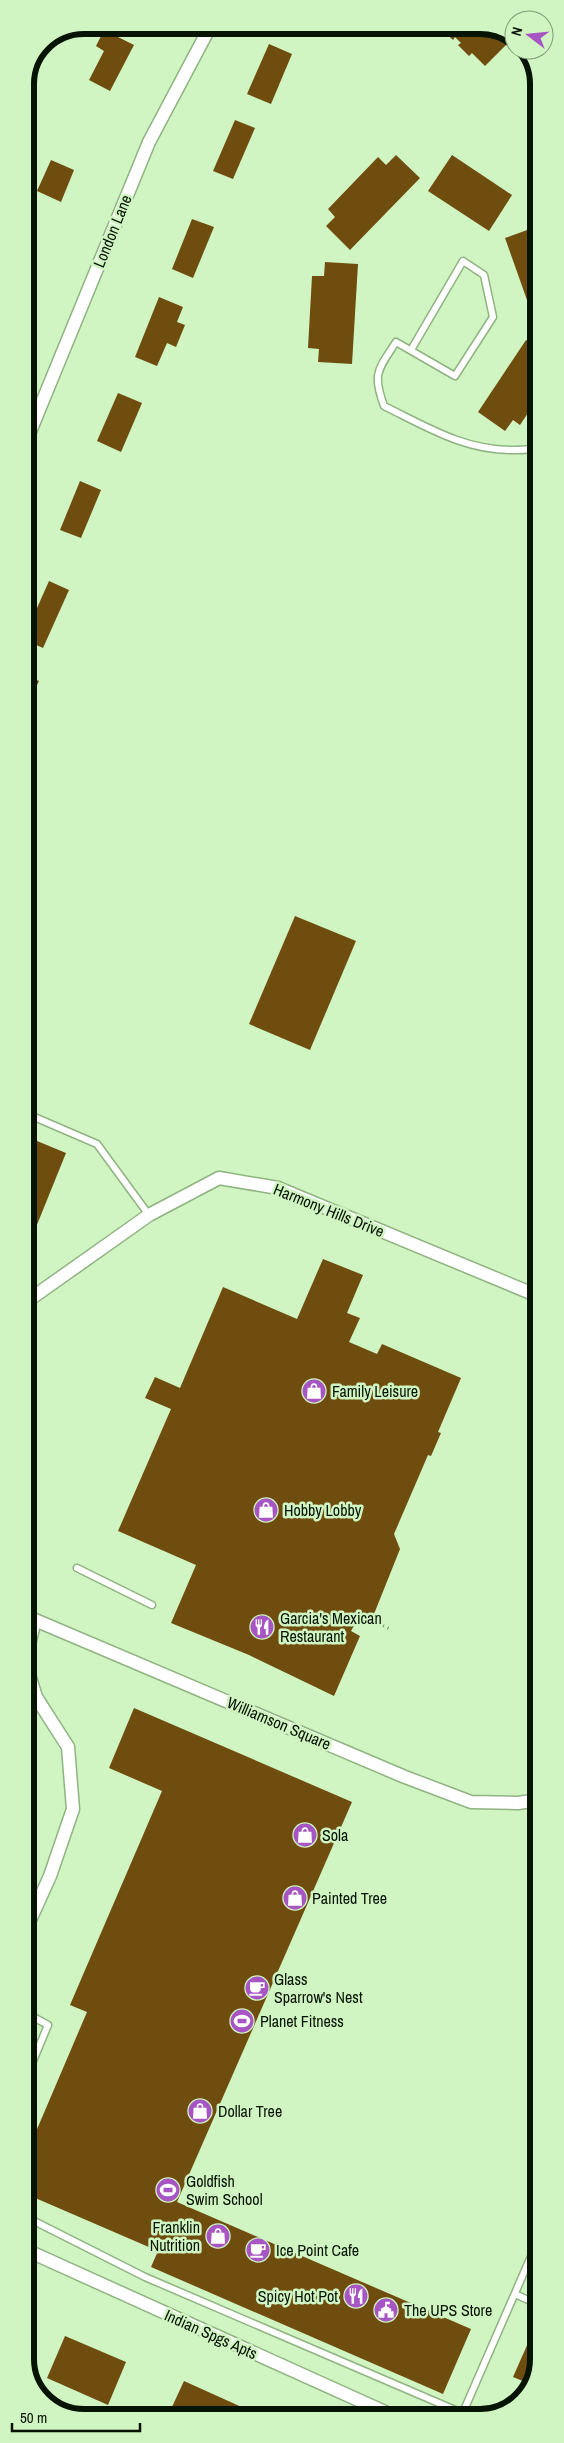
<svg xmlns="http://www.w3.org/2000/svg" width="564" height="2443" font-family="'Archivo Narrow',sans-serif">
  <rect width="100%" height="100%" fill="#d0f5c2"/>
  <!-- building -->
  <g fill="#6f4d0f">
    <polygon points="444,25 488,25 513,38 485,66 472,53 469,56 458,45 461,43 455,37 453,40 442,30 445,27"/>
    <polygon points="104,30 134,45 110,91 89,80 104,51 96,46"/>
    <polygon points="269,44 292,54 271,104 247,94"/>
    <polygon points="235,120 255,128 233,179 213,171"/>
    <polygon points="396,155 420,178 350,250 326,226 335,217 328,209 378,157 386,165"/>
    <polygon points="452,155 512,195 489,231 428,191"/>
    <polygon points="51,160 74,170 61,202 37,191"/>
    <polygon points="192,219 214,227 193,278 172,269"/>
    <polygon points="538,226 538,331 505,238"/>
    <polygon points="325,262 358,264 352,364 318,362 319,349 308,348 312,276 324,276"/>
    <polygon points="159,297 183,307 177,322 185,325 176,347 167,343 157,366 135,357"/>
    <polygon points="526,340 538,348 538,398 520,425 513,420 505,431 478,412"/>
    <polygon points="118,393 142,403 121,452 97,441"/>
    <polygon points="80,481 101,490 81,538 60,530"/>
    <polygon points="49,581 69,590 43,648 25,640 25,635"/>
    <polygon points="25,675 39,681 25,710"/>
    <polygon points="295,916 356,941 310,1050 249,1024"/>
    <polygon points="25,1136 66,1153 26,1252"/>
    <polygon points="323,1259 363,1275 347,1313 360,1318 349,1342 377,1354 382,1344 461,1378 438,1432 441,1433 431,1456 428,1455 394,1534 400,1549 374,1614 356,1622 351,1631 360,1636 334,1696 249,1655 171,1623 196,1565 118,1531 171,1409 145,1398 155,1377 180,1388 223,1287 297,1319"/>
    <polygon points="134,1708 352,1802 177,2202 471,2329 443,2394 151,2267 158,2251 26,2194 26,2155 87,2012 70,2005 162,1791 109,1768"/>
    <polygon points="26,2328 31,2330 26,2343"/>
    <polygon points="532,2334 539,2337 539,2360 530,2384 513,2377"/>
    <polygon points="65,2336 126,2362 108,2405 47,2378"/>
    <polygon points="184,2381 264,2417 189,2417 171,2409"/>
  </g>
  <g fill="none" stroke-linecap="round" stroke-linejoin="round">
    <defs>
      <g id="service">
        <path d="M411 350 463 261 484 275 493 317 455 376 396 342C378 370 372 373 384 406 427 427 465 451 515 450 523 450 531 450 538 447"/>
        <polyline points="25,1113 97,1144 149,1215"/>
        <polyline points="77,1568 152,1605"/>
        <polyline points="26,2013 48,2025 26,2078"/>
        <polyline points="26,2217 145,2277 462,2413"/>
        <polyline points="515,2294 539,2305"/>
        <polyline points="461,2417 539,2238"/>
      </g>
      <g id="minor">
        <polyline points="25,444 149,142 211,25"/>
        <polyline points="26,1302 149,1215 219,1178 278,1188 538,1296"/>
        <polyline points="26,1614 35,1620 405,1777 471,1802 518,1803 539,1800"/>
        <polyline points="26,1657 35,1620"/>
        <polyline points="26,1665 36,1697 68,1747 73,1809 50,1876 26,1929"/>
        <polyline points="26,2250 396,2417"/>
      </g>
    </defs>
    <!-- service casing -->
    <use href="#service" stroke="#90b382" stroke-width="9"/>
    <!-- minor casing -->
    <use href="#minor" stroke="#90b382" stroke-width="15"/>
    <!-- path -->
    <polyline stroke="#748d6a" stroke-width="3" stroke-dasharray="1 4" stroke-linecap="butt" points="365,1617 392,1630"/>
    <!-- service -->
    <use href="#service" stroke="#fff" stroke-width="6"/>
    <!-- minor -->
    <use href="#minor" stroke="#fff" stroke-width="12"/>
  </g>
  <!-- icons -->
  <defs>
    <symbol id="shop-disc" viewBox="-11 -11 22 22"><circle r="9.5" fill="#a855c4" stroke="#d0f5c2"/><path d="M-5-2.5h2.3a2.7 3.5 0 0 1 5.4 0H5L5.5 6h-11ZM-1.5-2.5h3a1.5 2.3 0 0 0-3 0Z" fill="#fff"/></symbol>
    <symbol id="restaurant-disc" viewBox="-11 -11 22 22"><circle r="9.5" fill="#a855c4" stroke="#d0f5c2"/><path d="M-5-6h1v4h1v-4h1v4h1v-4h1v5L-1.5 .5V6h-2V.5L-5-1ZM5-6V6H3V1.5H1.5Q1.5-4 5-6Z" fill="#fff"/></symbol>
    <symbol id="cafe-disc" viewBox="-11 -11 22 22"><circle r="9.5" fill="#a855c4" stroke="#d0f5c2"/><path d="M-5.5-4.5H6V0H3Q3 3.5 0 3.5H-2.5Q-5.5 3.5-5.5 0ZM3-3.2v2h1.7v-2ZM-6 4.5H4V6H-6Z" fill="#fff"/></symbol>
    <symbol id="stadium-disc" viewBox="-11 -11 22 22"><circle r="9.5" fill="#a855c4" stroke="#d0f5c2"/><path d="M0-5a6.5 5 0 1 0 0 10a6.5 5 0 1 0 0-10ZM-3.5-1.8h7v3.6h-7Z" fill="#fff"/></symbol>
    <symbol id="civic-disc" viewBox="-11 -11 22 22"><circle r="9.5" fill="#a855c4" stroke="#d0f5c2"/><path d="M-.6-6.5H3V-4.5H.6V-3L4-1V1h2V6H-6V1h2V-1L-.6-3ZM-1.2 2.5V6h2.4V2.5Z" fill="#fff"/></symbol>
  </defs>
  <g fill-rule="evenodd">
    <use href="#shop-disc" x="300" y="1377" width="28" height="28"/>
    <use href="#shop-disc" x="252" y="1496" width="28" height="28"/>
    <use href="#restaurant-disc" x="248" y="1613" width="28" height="28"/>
    <use href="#shop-disc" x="291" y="1821" width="28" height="28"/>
    <use href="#shop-disc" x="281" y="1884" width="28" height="28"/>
    <use href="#cafe-disc" x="243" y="1974" width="28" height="28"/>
    <use href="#stadium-disc" x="228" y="2007" width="28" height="28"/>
    <use href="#shop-disc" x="186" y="2097" width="28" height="28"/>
    <use href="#stadium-disc" x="154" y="2176" width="28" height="28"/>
    <use href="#shop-disc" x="204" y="2222" width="28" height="28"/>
    <use href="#cafe-disc" x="244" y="2236" width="28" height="28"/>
    <use href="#restaurant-disc" x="342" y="2282" width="28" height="28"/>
    <use href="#civic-disc" x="372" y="2296" width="28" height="28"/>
  </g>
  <g text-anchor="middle" stroke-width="5" stroke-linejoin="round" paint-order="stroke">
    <!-- street labels -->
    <g font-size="16" fill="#071303" stroke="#d0f5c2">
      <text transform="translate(112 231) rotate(-68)" y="6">London Lane</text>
      <text transform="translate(329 1210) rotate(22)" y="6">Harmony Hills Drive</text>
      <text transform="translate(279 1723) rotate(23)" y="6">Williamson Square</text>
      <text transform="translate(211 2334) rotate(24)" y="6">Indian Spgs Apts</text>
    </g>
    <!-- poi labels -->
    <g font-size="16" fill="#071303" stroke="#d0f5c2" text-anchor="start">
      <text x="332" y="1397">Family Leisure</text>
      <text x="284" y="1516">Hobby Lobby</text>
      <text x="280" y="1624">Garcia's Mexican<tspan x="280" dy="18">Restaurant</tspan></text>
      <text x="322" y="1841">Sola</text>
      <text x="312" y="1904">Painted Tree</text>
      <text x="274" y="1985">Glass<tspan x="274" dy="18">Sparrow's Nest</tspan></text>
      <text x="260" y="2027">Planet Fitness</text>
      <text x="218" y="2117">Dollar Tree</text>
      <text x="186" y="2187">Goldfish<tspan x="186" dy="18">Swim School</tspan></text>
      <text x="200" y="2233" text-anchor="end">Franklin<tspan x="200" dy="18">Nutrition</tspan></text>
      <text x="276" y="2256">Ice Point Cafe</text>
      <text x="338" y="2302" text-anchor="end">Spicy Hot Pot</text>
      <text x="404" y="2316">The UPS Store</text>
    </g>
  </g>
  <!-- crop -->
  <path d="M0 0H564V2443H0ZM84 34H480A50 50 0 0 1 530 84V2359A50 50 0 0 1 480 2409H84A50 50 0 0 1 34 2359V84A50 50 0 0 1 84 34Z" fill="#d0f5c2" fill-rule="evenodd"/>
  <path fill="none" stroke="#071303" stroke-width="6" d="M84 34H480A50 50 0 0 1 530 84V2359A50 50 0 0 1 480 2409H84A50 50 0 0 1 34 2359V84A50 50 0 0 1 84 34Z"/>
  <!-- north arrow -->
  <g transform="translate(529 35) rotate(286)"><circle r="24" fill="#d0f5c2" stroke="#809b76"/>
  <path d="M0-4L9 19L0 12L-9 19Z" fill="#a855c4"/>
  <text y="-8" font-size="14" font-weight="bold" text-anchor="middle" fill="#071303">N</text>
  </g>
  <!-- scale -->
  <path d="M12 2423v8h128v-8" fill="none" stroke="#071303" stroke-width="2.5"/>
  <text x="20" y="2423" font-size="15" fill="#071303" stroke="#d0f5c2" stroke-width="4" paint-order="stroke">50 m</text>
</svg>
